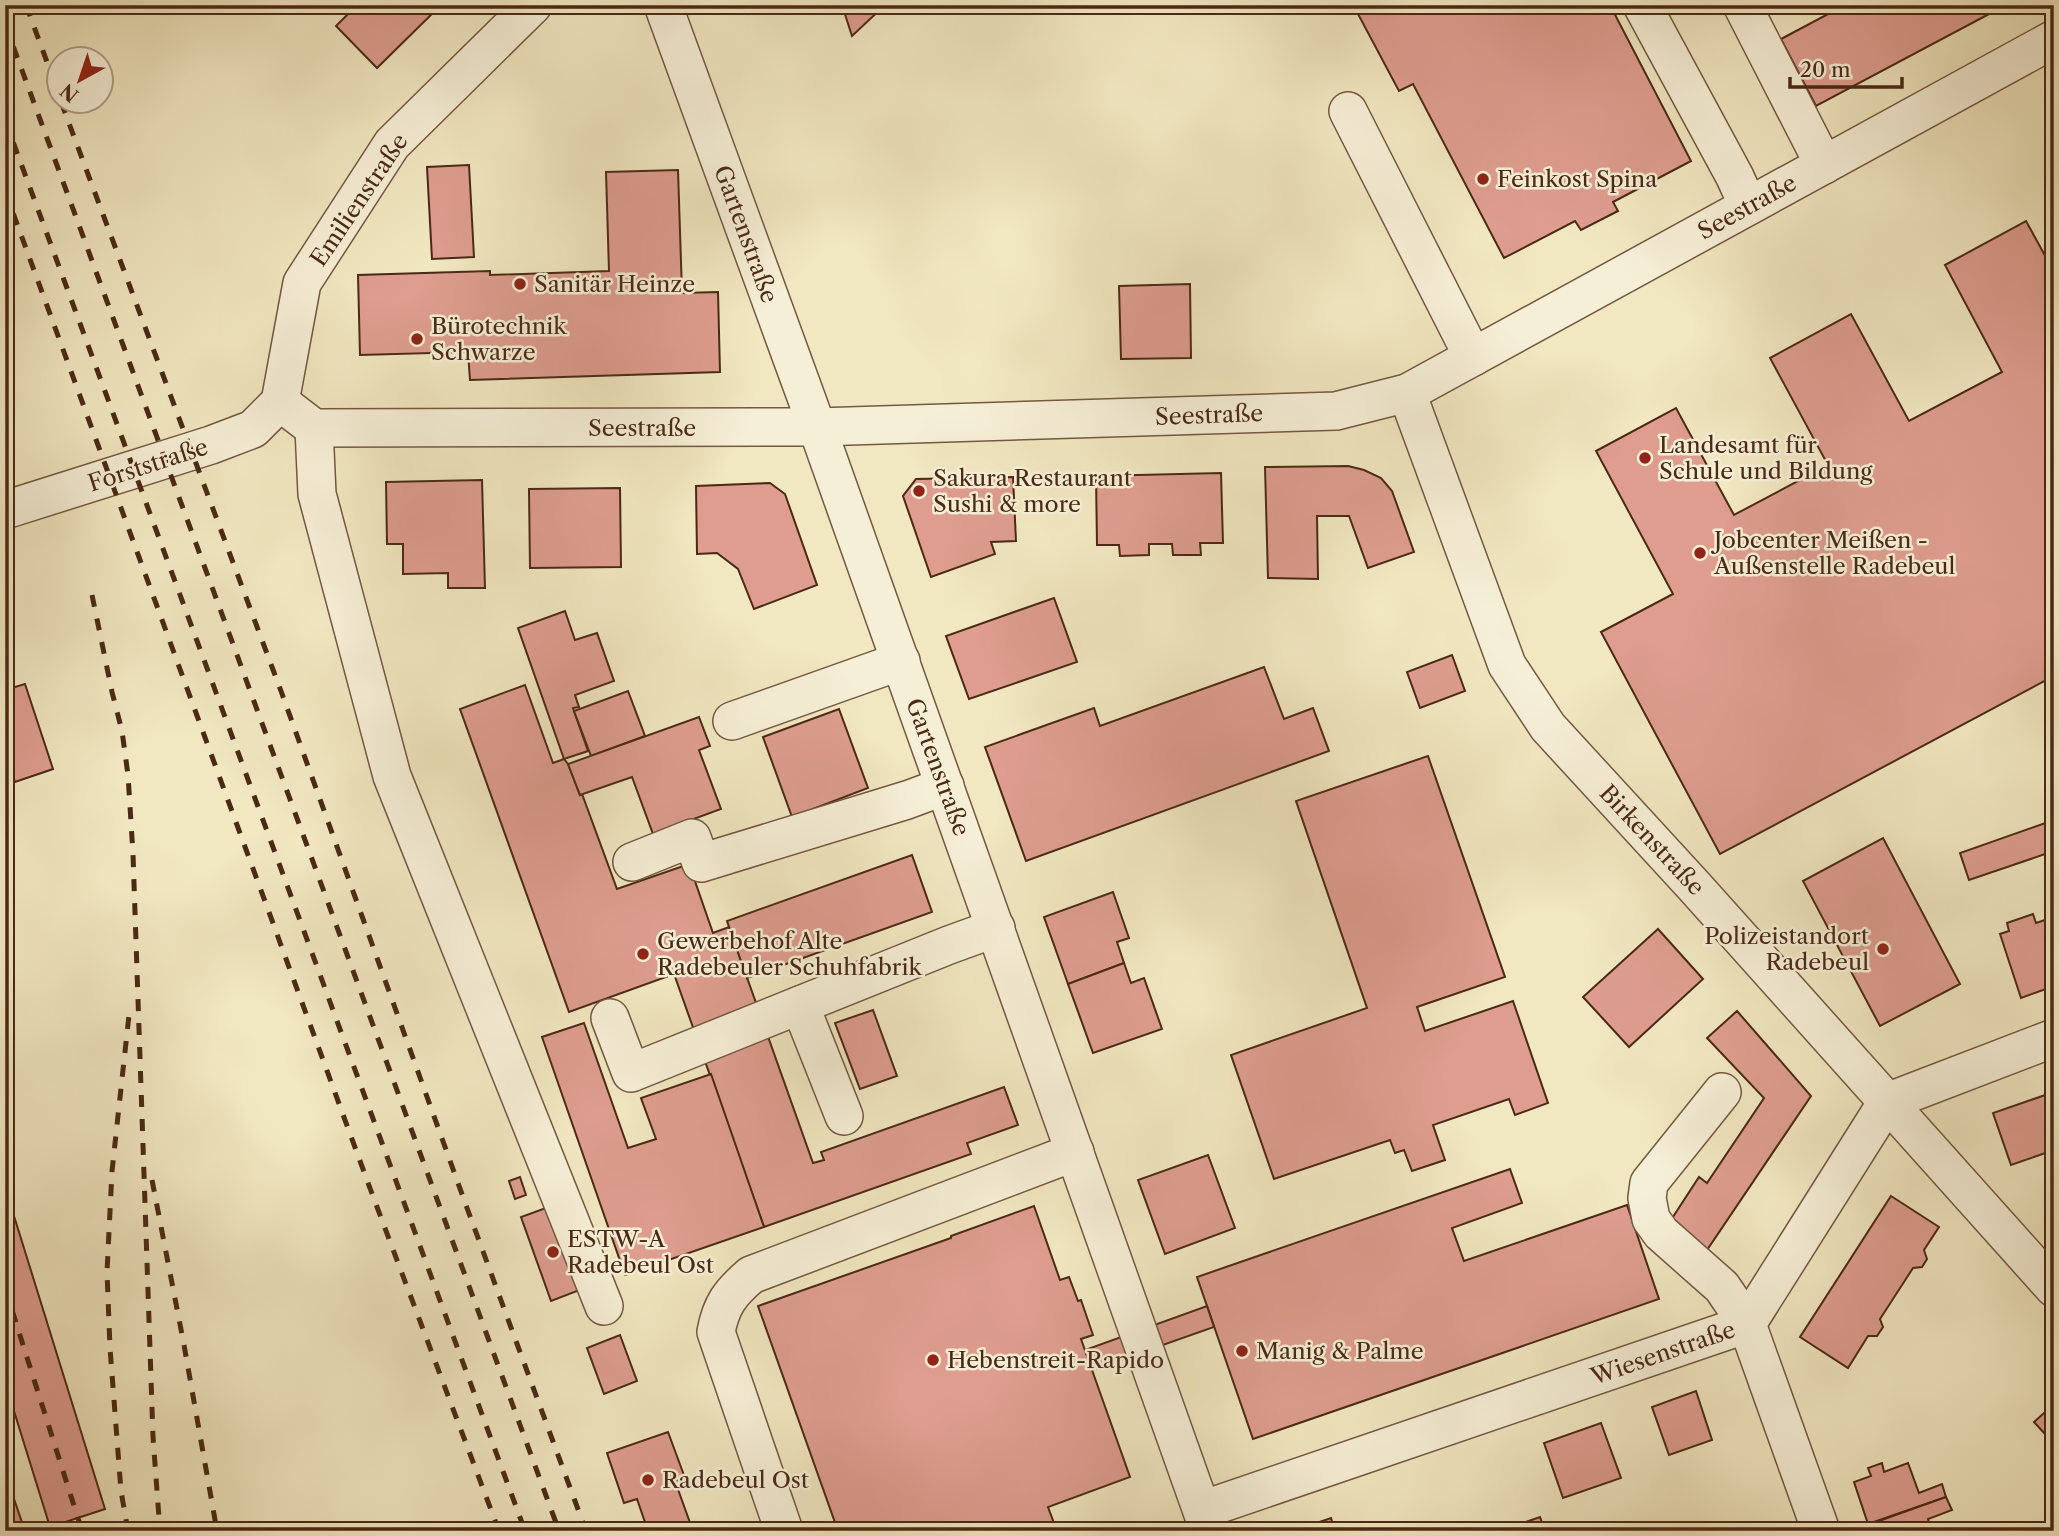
<svg xmlns="http://www.w3.org/2000/svg" width="2059" height="1536" font-family="'Libre Caslon Text',serif">
  <rect width="100%" height="100%" fill="#f1e7c1"/>
  <filter id="stains"><feTurbulence type="fractalNoise" baseFrequency=".00286" numOctaves="4"/><feColorMatrix values="0 0 0 0 .2 0 0 0 0 .09 0 0 0 0 .02 0 0 0 .5 -.17"/></filter>
  <radialGradient id="worn" r=".72"><stop offset=".6" stop-color="#630" stop-opacity="0"/><stop offset="1" stop-color="#630" stop-opacity=".3"/></radialGradient>
  <!-- building -->
  <g fill="#de9d8f" stroke="#4a2915" stroke-width="2">
    <polygon points="357,5 441,5 377,68 336,26"/>
    <polygon points="746,5 775,5 749,14"/>
    <polygon points="842,5 885,5 852,36"/>
    <polygon points="1376,5 1610,5 1691,161 1613,202 1618,211 1581,230 1575,221 1504,258 1413,84 1399,91 1358,14"/>
    <polygon points="1845,5 2006,5 1816,106 1781,39"/>
    <polygon points="469,165 474,257 432,259 427,167"/>
    <polygon points="678,170 682,293 718,292 720,372 470,380 468,352 360,355 358,275 490,271 490,275 609,271 606,172"/>
    <polygon points="2026,221 2054,272 2054,676 1720,854 1601,632 1673,594 1596,451 1676,408 1734,515 1828,465 1770,358 1851,314 1909,421 2002,372 1945,265"/>
    <polygon points="1190,284 1191,358 1121,359 1119,286"/>
    <polygon points="1348,466 1364,470 1381,478 1392,491 1414,552 1368,568 1349,516 1317,516 1318,579 1268,578 1265,467"/>
    <polygon points="1221,473 1223,543 1200,543 1201,555 1173,555 1172,544 1149,544 1149,555 1120,556 1119,545 1097,545 1096,476"/>
    <polygon points="1013,477 1016,541 991,542 995,554 931,577 903,496 916,479"/>
    <polygon points="482,480 485,588 448,588 448,573 403,574 403,544 387,544 386,482"/>
    <polygon points="770,483 785,494 817,585 754,609 738,569 717,553 697,554 696,486"/>
    <polygon points="620,488 621,567 530,568 529,489"/>
    <polygon points="1054,598 1077,662 969,699 946,636"/>
    <polygon points="565,611 575,640 597,633 614,681 575,695 579,707 573,708 574,711 588,751 564,759 518,628"/>
    <polygon points="1452,655 1465,691 1420,708 1407,672"/>
    <polygon points="1264,667 1284,719 1313,708 1329,751 1026,861 985,747 1094,708 1100,726"/>
    <polygon points="25,684 53,769 15,782 9,764 5,765 5,690"/>
    <polygon points="525,685 553,763 564,759 568,764 580,795 582,794 617,889 689,864 713,933 729,927 813,1163 824,1160 821,1152 1004,1087 1018,1125 967,1143 971,1154 764,1227 674,974 569,1012 460,709"/>
    <polygon points="628,691 645,736 591,756 574,711"/>
    <polygon points="839,709 868,788 792,817 763,737"/>
    <polygon points="699,717 710,746 699,750 721,809 653,834 632,777 580,795 568,764"/>
    <polygon points="1428,756 1505,977 1417,1007 1425,1031 1513,1001 1548,1103 1515,1115 1509,1099 1433,1125 1445,1160 1412,1171 1404,1150 1395,1153 1390,1140 1274,1179 1231,1055 1367,1008 1296,801"/>
    <polygon points="2054,820 2054,851 1969,880 1960,853"/>
    <polygon points="1883,838 1960,984 1880,1026 1803,881"/>
    <polygon points="912,855 932,912 747,978 727,921"/>
    <polygon points="1113,892 1129,938 1117,942 1124,963 1068,984 1044,917"/>
    <polygon points="2033,914 2036,923 2054,917 2054,986 2021,998 2000,934 2009,931 2007,923"/>
    <polygon points="1658,929 1703,979 1629,1047 1583,997"/>
    <polygon points="1124,963 1131,983 1144,978 1162,1029 1093,1053 1068,984"/>
    <polygon points="873,1010 897,1076 860,1089 835,1023"/>
    <polygon points="1737,1011 1811,1096 1707,1250 1669,1223 1699,1177 1707,1183 1764,1098 1707,1038"/>
    <polygon points="584,1023 628,1148 656,1139 641,1098 711,1074 764,1227 625,1275 542,1037"/>
    <polygon points="2054,1092 2054,1150 2011,1165 1993,1113"/>
    <polygon points="1208,1155 1235,1228 1165,1254 1138,1180"/>
    <polygon points="1510,1169 1522,1203 1452,1228 1464,1261 1627,1205 1659,1299 1253,1439 1197,1277"/>
    <polygon points="520,1177 526,1195 515,1199 509,1181"/>
    <polygon points="5,1187 105,1509 50,1527 5,1382"/>
    <polygon points="1891,1196 1939,1227 1924,1250 1927,1259 1922,1267 1913,1268 1880,1319 1883,1327 1877,1336 1868,1336 1848,1368 1800,1337"/>
    <polygon points="554,1205 585,1288 551,1301 521,1217"/>
    <polygon points="1034,1206 1060,1280 1069,1277 1078,1301 1081,1300 1093,1335 1081,1339 1130,1477 1048,1507 1057,1531 838,1531 758,1306 951,1238 951,1236"/>
    <polygon points="1207,1306 1214,1327 1092,1370 1085,1350"/>
    <polygon points="620,1335 637,1381 604,1394 587,1348"/>
    <polygon points="1696,1391 1712,1440 1669,1455 1652,1407"/>
    <polygon points="2054,1404 2054,1444 2034,1422"/>
    <polygon points="1601,1423 1621,1478 1563,1498 1544,1443"/>
    <polygon points="668,1432 685,1478 675,1481 693,1531 648,1531 637,1499 624,1503 607,1453"/>
    <polygon points="1882,1463 1884,1472 1908,1463 1919,1493 1942,1484 1946,1497 1868,1524 1854,1482 1871,1476 1868,1468"/>
    <polygon points="13,1496 25,1531 5,1531 5,1499"/>
    <polygon points="1946,1497 1952,1510 1928,1519 1932,1531 1879,1531 1876,1522"/>
    <polygon points="1540,1517 1545,1531 1500,1531"/>
    <polygon points="1331,1518 1335,1531 1293,1531"/>
  </g>
  <g fill="none" stroke-linecap="round" stroke-linejoin="round">
    <defs>
      <g id="minor">
        <polyline points="663,5 817,427 1209,1531"/>
        <polyline points="1642,5 1735,177 1748,206"/>
        <polyline points="1742,5 1824,165"/>
        <polyline points="1348,111 1473,357"/>
        <polyline points="1407,393 1507,665 1548,727 1694,886 2054,1288"/>
        <polyline points="280,402 314,428 817,427 1336,411 1407,393 2054,39"/>
        <polyline points="280,402 302,283 392,144 533,5"/>
        <polyline points="314,428 317,494 392,776 604,1306"/>
        <polyline points="5,510 211,445 253,429 280,402"/>
        <polyline points="732,721 901,661"/>
        <polyline points="632,862 692,838 701,863 907,800 945,786"/>
        <polyline points="800,1005 844,1116"/>
        <polyline points="610,1018 631,1073 949,945 996,928"/>
        <polyline points="1722,1092 1649,1183 1647,1198 1651,1219 1661,1233 1722,1287 1747,1324 1821,1531"/>
        <polyline points="1202,1510 1747,1324 1887,1102 2054,1038"/>
        <path d="M784 1531 716 1332C721 1305 730 1293 751 1275L1075 1152"/>
      </g>
    </defs>
    <!-- minor casing -->
    <use href="#minor" stroke="#745840" stroke-width="40"/>
    <!-- minor -->
    <use href="#minor" stroke="#f6efd7" stroke-width="37"/>
    <!-- rail -->
    <g stroke="#4a2915" stroke-width="5" stroke-dasharray="12 12" stroke-linecap="butt">
      <polyline points="26,5 60,97"/>
      <polyline points="5,24 559,1531"/>
      <polyline points="61,102 281,691 467,1208 586,1531"/>
      <polyline points="5,120 525,1531"/>
      <polyline points="5,191 371,1191 499,1531"/>
      <polyline points="92,595 112,692 122,731 128,775 133,854 153,1437 160,1531"/>
      <polyline points="152,1180 184,1345 217,1531"/>
      <polyline points="5,1288 82,1531"/>
      <polyline points="128,1531 121,1491 110,1348 107,1272 112,1171 130,1006"/>
    </g>
  </g>
  <!-- markers -->
  <g fill="#8f2418" stroke="#f6efd7" stroke-width="2.5">
    <circle cx="1483" cy="179" r="7"/>
    <circle cx="520" cy="284" r="7"/>
    <circle cx="417" cy="339" r="7"/>
    <circle cx="1645" cy="458" r="7"/>
    <circle cx="919" cy="491" r="7"/>
    <circle cx="1700" cy="553" r="7"/>
    <circle cx="1883" cy="949" r="7"/>
    <circle cx="643" cy="954" r="7"/>
    <circle cx="553" cy="1252" r="7"/>
    <circle cx="1242" cy="1351" r="7"/>
    <circle cx="933" cy="1360" r="7"/>
    <circle cx="648" cy="1480" r="7"/>
  </g>
  <g text-anchor="middle" stroke-width="5" stroke-linejoin="round" paint-order="stroke">
    <!-- poi labels -->
    <g font-size="23" fill="#4a2915" stroke="#f6efd7" text-anchor="start">
      <text x="1497" y="187">Feinkost Spina</text>
      <text x="534" y="292">Sanitär Heinze</text>
      <text x="431" y="334">Bürotechnik<tspan x="431" dy="26">Schwarze</tspan></text>
      <text x="1659" y="453">Landesamt für<tspan x="1659" dy="26">Schule und Bildung</tspan></text>
      <text x="933" y="486">Sakura Restaurant<tspan x="933" dy="26">Sushi &amp; more</tspan></text>
      <text x="1714" y="548">Jobcenter Meißen -<tspan x="1714" dy="26">Außenstelle Radebeul</tspan></text>
      <text x="1869" y="944" text-anchor="end">Polizeistandort<tspan x="1869" dy="26">Radebeul</tspan></text>
      <text x="657" y="949">Gewerbehof Alte<tspan x="657" dy="26">Radebeuler Schuhfabrik</tspan></text>
      <text x="567" y="1247">ESTW-A<tspan x="567" dy="26">Radebeul Ost</tspan></text>
      <text x="1256" y="1359">Manig &amp; Palme</text>
      <text x="947" y="1368">Hebenstreit-Rapido</text>
      <text x="662" y="1488">Radebeul Ost</text>
    </g>
    <!-- street labels -->
    <g font-size="23" fill="#4a2915" stroke="#f6efd7">
      <text transform="translate(359 200) rotate(-56)" y="8">Emilienstraße</text>
      <text transform="translate(1747 207) rotate(-29)" y="8">Seestraße</text>
      <text transform="translate(746 234) rotate(70)" y="8">Gartenstraße</text>
      <text transform="translate(1209 415) rotate(-2)" y="8">Seestraße</text>
      <text x="642" y="436">Seestraße</text>
      <text transform="translate(148 465) rotate(-18)" y="8">Forststraße</text>
      <text transform="translate(938 767) rotate(70)" y="8">Gartenstraße</text>
      <text transform="translate(1652 840) rotate(47)" y="8">Birkenstraße</text>
      <text transform="translate(1663 1353) rotate(-19)" y="8">Wiesenstraße</text>
    </g>
  </g>
  <!-- margin -->
  <rect width="2059" height="1536" fill="none" stroke="#f1e7c1" stroke-width="28"/>
  <rect x="7" y="7" width="2045" height="1522" fill="none" stroke="#4a2915" stroke-width="3.5"/>
  <rect x="14" y="14" width="2031" height="1508" fill="none" stroke="#4a2915" stroke-width="2"/>
  <!-- north arrow -->
  <g transform="translate(80 80) rotate(220)"><circle r="33" fill="#f6efd7" stroke="#b1a089" stroke-width="2"/>
  <path d="M0-5L12 26L0 18L-12 26Z" fill="#8f2418"/>
  <text y="-10" font-size="19" font-weight="bold" text-anchor="middle" fill="#4a2915">N</text>
  </g>
  <!-- scale -->
  <path d="M1790 77v10h112v-10" fill="none" stroke="#4a2915" stroke-width="3.5"/>
  <text x="1800" y="77" font-size="21" fill="#4a2915" stroke="#f6efd7" stroke-width="5" paint-order="stroke">20 m</text>
  <rect width="100%" height="100%" filter="url(#stains)"/>
  <rect width="100%" height="100%" fill="url(#worn)"/>
</svg>
